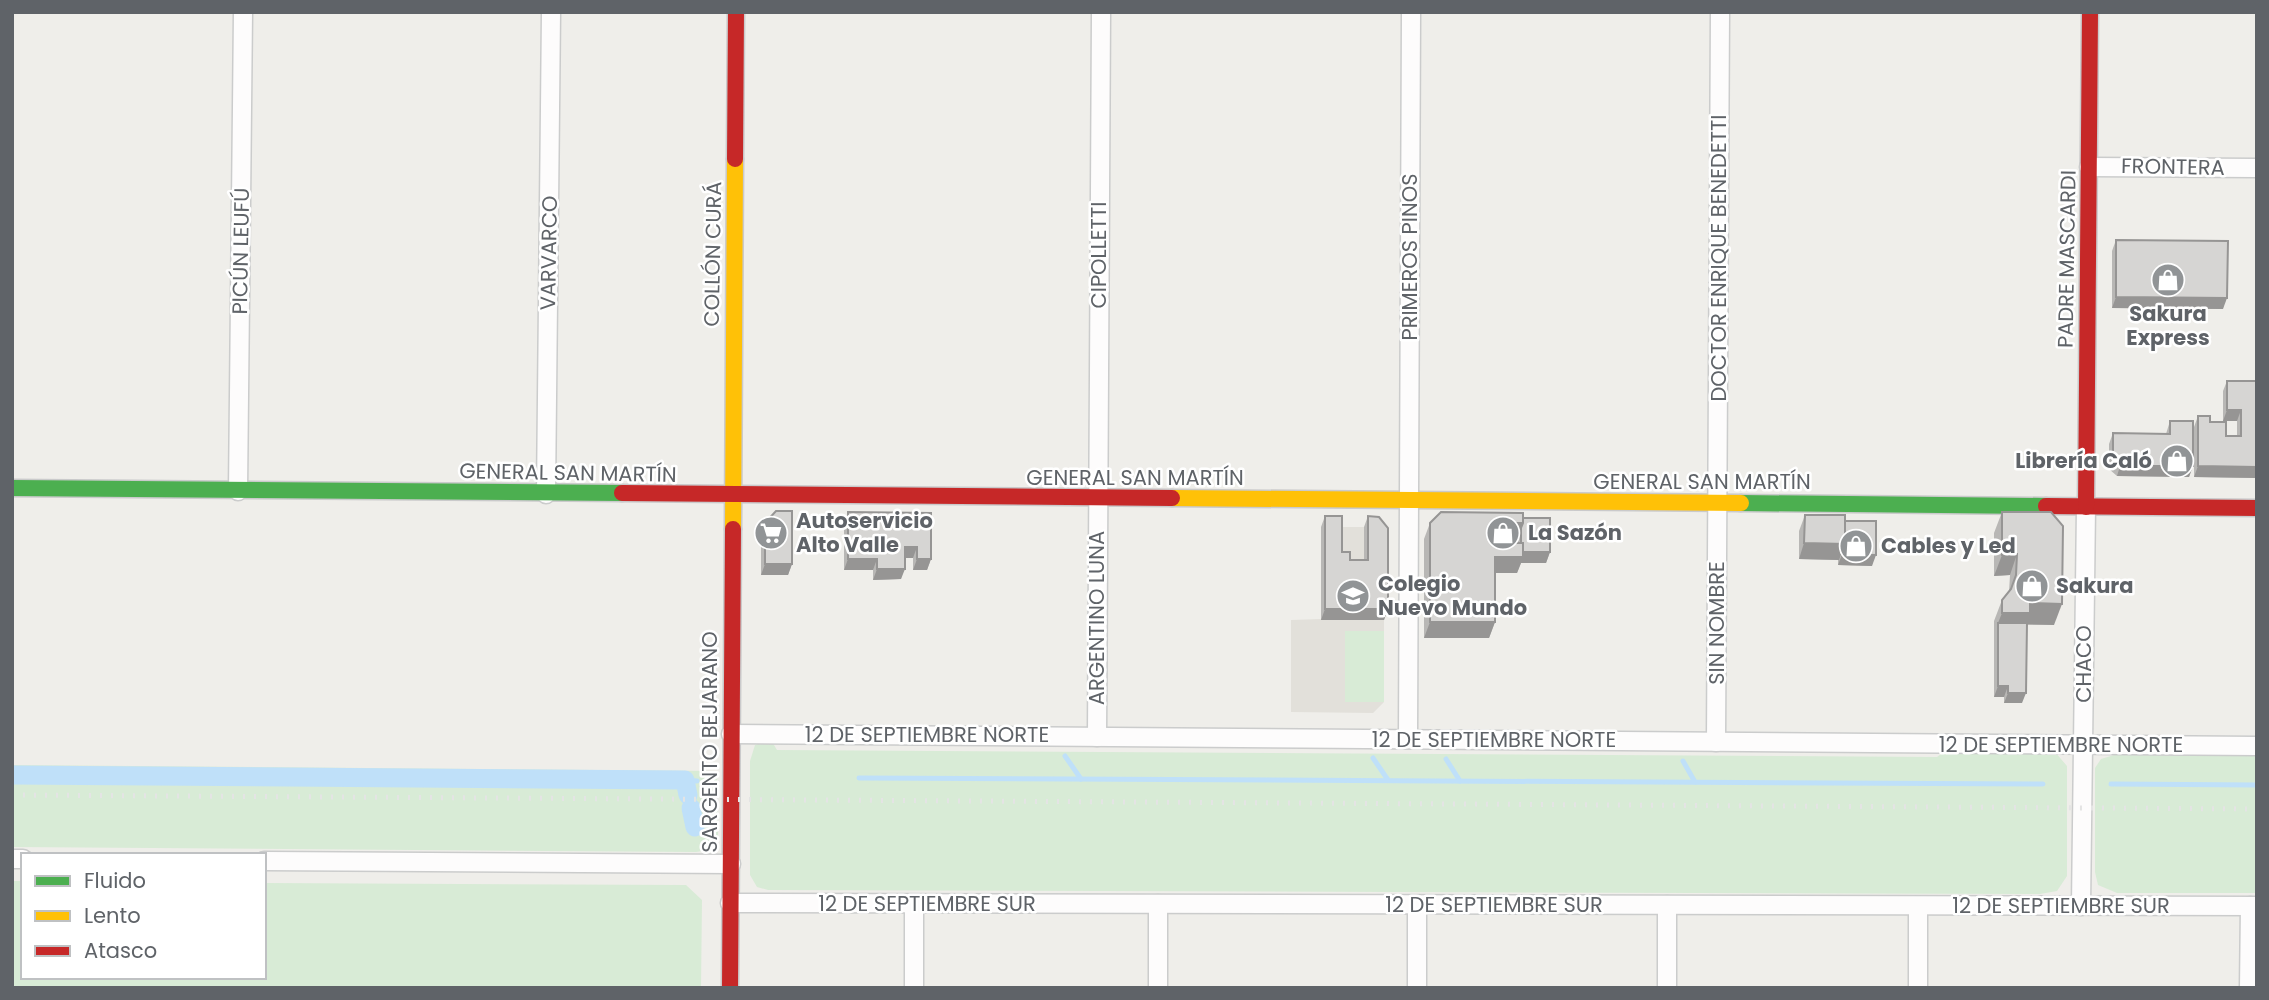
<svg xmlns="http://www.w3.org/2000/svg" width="2269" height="1000" font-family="Poppins,sans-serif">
  <rect width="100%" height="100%" fill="#efeeea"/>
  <!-- education -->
  <polygon fill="#e2e0da" points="1321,527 1375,527 1384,538 1384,702 1373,713 1291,712 1291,620 1321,619"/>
  <!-- green -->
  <g fill="#d8ebd6">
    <rect x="1345" y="631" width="39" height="71"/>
    <polygon points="771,740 777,750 1937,757 1945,751 2055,752 2067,766 2067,876 2057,891 2040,894 768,890 757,887 750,875 750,761 755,745"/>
    <polygon points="2114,755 2257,756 2257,893 2117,893 2098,885 2095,872 2095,768 2101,759"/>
    <polygon points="12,765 717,771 718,838 708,850 696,852 12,847"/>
    <polygon points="12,881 23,881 23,977 264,977 264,883 686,885 702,900 701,988 12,988"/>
  </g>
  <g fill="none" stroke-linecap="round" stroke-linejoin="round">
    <!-- stream -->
    <g stroke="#bfe0f9" stroke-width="5">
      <polyline points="1065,756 1081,779"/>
      <polyline points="1373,758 1388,780"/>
      <polyline points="1446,759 1460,781"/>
      <polyline points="1683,761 1695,782"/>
      <polyline points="859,778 2043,784"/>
      <polyline points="685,780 697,781"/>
      <polyline points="2111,784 2257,785"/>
    </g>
    <!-- canal -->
    <g stroke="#bfe0f9" stroke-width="19">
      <polyline points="12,775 685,780 688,795"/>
      <polyline points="691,808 695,827"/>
    </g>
    <defs>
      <g id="street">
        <polyline points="2089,167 2257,168"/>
        <polyline points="238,491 243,12"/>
        <polyline points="546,494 551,12"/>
        <polyline points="731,734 2257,746"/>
        <polyline points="1097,737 1101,12"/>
        <polyline points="1408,739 1411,12"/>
        <polyline points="1716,742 1720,12"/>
        <polyline points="12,859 23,859"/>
        <polyline points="264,861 731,864"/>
        <polyline points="730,903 2257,906"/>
        <polyline points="914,904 914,988"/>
        <polyline points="2081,906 2086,507"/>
        <polyline points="1158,988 1158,904"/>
        <polyline points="1417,988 1417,905"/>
        <polyline points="1667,988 1667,905"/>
        <polyline points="1918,988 1918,906"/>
        <polyline points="2249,988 2250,906"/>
      </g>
      <g id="fast">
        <polyline points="12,488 622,493"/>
        <polyline points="1741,503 2046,506"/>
      </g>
      <g id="slow">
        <polyline points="1172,498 1741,503"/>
        <polyline points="733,529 735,159"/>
      </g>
      <g id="jam">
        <polyline points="735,159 736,12"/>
        <polyline points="622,493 1172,498"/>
        <polyline points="2046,506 2257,508"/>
        <polyline points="2086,507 2090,12"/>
        <polyline points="730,988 733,529"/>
      </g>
    </defs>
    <!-- street casing -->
    <use href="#street" stroke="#cbcccc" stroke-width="21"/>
    <!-- fast casing -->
    <use href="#fast" stroke="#cacacb" stroke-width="19"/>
    <!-- slow casing -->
    <use href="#slow" stroke="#cacacb" stroke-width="19"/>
    <!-- jam casing -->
    <use href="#jam" stroke="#cacacb" stroke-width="19"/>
    <!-- street -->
    <use href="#street" stroke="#fdfcfc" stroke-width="18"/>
    <!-- fast -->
    <use href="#fast" stroke="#4caf50" stroke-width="16"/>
    <!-- slow -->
    <use href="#slow" stroke="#ffc107" stroke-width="16"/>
    <!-- jam -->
    <use href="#jam" stroke="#c62828" stroke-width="16"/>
    <!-- rail -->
    <polyline stroke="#e4e4e4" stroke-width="5" stroke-dasharray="2 9" stroke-linecap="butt" points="12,795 2257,809"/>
  </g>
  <!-- wall -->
  <g fill="#b8b7b5" fill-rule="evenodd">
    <polygon points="2116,240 2223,309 2112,308 2112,251"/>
    <polygon points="2227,381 2257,381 2257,478 2194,477 2194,427 2198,416 2210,422 2226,436 2237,436 2237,421 2223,421 2223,391"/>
    <polygon points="2170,421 2193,466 2189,477 2117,476 2109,469 2109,444 2113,433 2166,434"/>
    <polygon points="848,512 931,513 931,559 927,570 913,570 913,558 905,558 901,579 873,580 873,570 844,570 844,523"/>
    <polygon points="2002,512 2054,625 2027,625 2022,703 2004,703 2004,697 1994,697 1994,621 2002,600 2009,592 2010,575 1994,576 1994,533"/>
    <polygon points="1805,515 1845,521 1872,566 1838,565 1838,560 1799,559 1799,531"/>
    <polygon points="1325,516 1342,552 1350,560 1364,560 1364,527 1368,516 1388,609 1384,620 1321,620 1321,527"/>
    <path d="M1523 518 1550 552 1546 563H1521L1517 573H1495V622L1489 638H1424V539L1430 523ZM1512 539H1517V543H1512Z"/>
    <polygon points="765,523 792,564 788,575 761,575 761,534"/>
  </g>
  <!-- shaded-wall -->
  <g fill="#969594">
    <polygon points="2116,297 2227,298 2223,309 2112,308"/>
    <polygon points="2227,410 2241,410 2237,421 2223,421"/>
    <polygon points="2120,466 2193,466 2189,477 2117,476"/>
    <polygon points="2198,466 2257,467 2257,478 2194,477"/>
    <polygon points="1512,523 1523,523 1517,539 1506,539"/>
    <polygon points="1804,543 1845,544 1839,560 1799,559"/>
    <polygon points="905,547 917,547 913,558 901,558"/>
    <polygon points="1521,552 1550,552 1546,563 1521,563 1517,573 1489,573 1495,557"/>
    <polygon points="1842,554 1876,555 1872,566 1838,565"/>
    <polygon points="2017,554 2010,575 1994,576 2002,555"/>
    <polygon points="848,559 877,559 873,570 844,570"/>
    <polygon points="917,559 931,559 927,570 913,570"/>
    <polygon points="765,564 792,564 788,575 761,575"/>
    <polygon points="877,569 905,569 901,579 873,580"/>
    <polygon points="2030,603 2062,604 2054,625 1998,623 2002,613"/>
    <polygon points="1325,609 1388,609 1384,620 1321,620"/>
    <polygon points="1430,622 1495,622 1489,638 1424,638"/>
    <polygon points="1998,686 2008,686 2004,697 1994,697"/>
    <polygon points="2008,693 2026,693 2022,703 2004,703"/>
  </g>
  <!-- building -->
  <g fill="#d6d5d3" stroke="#969594" stroke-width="2">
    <polygon points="2116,240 2228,241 2227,298 2116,297"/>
    <polygon points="2227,381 2257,381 2257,467 2198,466 2198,416 2210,416 2210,422 2226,422 2226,436 2241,436 2241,410 2227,410"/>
    <polygon points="2170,421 2193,421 2193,466 2120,466 2113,458 2113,433 2170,434"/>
    <polygon points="776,511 792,511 792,564 765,564 765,523"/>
    <polygon points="848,512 931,513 931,559 917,559 917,547 905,547 905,569 877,569 877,559 848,559"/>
    <polygon points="1441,512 1523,513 1523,523 1512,523 1512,543 1523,543 1523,557 1495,557 1495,622 1430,622 1430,523"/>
    <polygon points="2002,512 2051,512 2063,526 2062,604 2030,603 2030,613 2002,613 2002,600 2011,589 2016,575 2017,554 2002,555"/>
    <polygon points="1805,515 1845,515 1845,544 1804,543"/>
    <polygon points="1325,516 1342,516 1342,552 1350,552 1350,560 1368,560 1368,516 1379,517 1388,528 1388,609 1325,609"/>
    <polygon points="1523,518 1550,518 1550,552 1523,552 1523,543 1521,543 1521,528 1523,523"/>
    <polygon points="1845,521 1876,521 1876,555 1842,554 1842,549 1845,544"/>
    <polygon points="1998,623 2027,623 2026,693 2008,693 2008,686 1998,686"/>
  </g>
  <!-- icons -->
  <defs>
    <symbol id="shop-disc" viewBox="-11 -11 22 22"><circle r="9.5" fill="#919496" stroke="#fff"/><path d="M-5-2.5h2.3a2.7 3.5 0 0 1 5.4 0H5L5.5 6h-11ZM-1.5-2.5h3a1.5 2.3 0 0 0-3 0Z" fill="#fff"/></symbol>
    <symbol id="supermarket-disc" viewBox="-11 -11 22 22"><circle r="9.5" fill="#919496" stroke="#fff"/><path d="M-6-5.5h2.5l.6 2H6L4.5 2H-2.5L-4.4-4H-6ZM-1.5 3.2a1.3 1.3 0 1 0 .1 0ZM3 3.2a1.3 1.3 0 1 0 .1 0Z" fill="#fff"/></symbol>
    <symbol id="school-disc" viewBox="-11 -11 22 22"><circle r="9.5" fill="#919496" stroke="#fff"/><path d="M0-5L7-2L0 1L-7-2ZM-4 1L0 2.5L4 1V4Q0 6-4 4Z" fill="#fff"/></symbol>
  </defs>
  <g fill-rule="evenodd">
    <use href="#shop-disc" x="2149" y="261" width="38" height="38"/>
    <use href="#shop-disc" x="2158" y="442" width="38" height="38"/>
    <use href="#supermarket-disc" x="752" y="514" width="38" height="38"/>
    <use href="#shop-disc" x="1484" y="514" width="38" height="38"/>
    <use href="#shop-disc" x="1837" y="527" width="38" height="38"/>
    <use href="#shop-disc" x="2013" y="567" width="38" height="38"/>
    <use href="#school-disc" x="1334" y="577" width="38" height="38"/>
  </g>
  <g text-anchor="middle" stroke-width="5" stroke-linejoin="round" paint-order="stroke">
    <!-- street labels -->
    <g font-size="21" fill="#5f6368" stroke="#fff">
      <text transform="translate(2173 167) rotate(1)" y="7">FRONTERA</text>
      <text transform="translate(241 251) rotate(-89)" y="7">PICÚN LEUFÚ</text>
      <text transform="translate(549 253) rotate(-89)" y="7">VARVARCO</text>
      <text transform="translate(713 254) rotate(-89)" y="7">COLLÓN CURÁ</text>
      <text transform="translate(1099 255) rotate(-90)" y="7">CIPOLLETTI</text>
      <text transform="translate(1410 257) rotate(-90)" y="7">PRIMEROS PINOS</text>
      <text transform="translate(1719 258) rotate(-90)" y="7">DOCTOR ENRIQUE BENEDETTI</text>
      <text transform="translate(2067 259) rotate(-89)" y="7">PADRE MASCARDI</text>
      <text transform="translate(568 473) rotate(1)" y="7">GENERAL SAN MARTÍN</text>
      <text x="1135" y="485">GENERAL SAN MARTÍN</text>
      <text x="1702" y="489">GENERAL SAN MARTÍN</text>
      <text transform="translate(1097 618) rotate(-90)" y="7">ARGENTINO LUNA</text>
      <text transform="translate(1717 623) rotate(-90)" y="7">SIN NOMBRE</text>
      <text transform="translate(2084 664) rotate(-90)" y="7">CHACO</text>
      <text x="927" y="742">12 DE SEPTIEMBRE NORTE</text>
      <text x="1494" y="747">12 DE SEPTIEMBRE NORTE</text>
      <text transform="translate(710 742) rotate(-90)" y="7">SARGENTO BEJARANO</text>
      <text x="2061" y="752">12 DE SEPTIEMBRE NORTE</text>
      <text x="927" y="911">12 DE SEPTIEMBRE SUR</text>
      <text x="1494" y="912">12 DE SEPTIEMBRE SUR</text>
      <text x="2061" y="913">12 DE SEPTIEMBRE SUR</text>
    </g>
    <!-- poi labels -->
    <g font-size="21" font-weight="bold" fill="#5f6368" stroke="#fff" text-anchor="start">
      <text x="2168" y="321" text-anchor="middle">Sakura<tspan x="2168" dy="24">Express</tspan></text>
      <text x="2152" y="468" text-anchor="end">Librería Caló</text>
      <text x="796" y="528">Autoservicio<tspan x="796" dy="24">Alto Valle</tspan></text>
      <text x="1528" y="540">La Sazón</text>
      <text x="1881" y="553">Cables y Led</text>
      <text x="1378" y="591">Colegio<tspan x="1378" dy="24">Nuevo Mundo</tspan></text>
      <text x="2056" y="593">Sakura</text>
    </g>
  </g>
  <!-- border -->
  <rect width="2269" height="1000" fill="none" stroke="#5f6368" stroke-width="28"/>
  <!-- legend -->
  <rect x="21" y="853" width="245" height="126" fill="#ffffff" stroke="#bfc1c3" stroke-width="2"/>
  <rect x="35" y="876" width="35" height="10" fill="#4caf50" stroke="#bfc1c3" stroke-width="2"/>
  <text x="84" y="888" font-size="21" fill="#5f6368">Fluido</text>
  <rect x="35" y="911" width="35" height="10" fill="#ffc107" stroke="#bfc1c3" stroke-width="2"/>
  <text x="84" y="923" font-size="21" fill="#5f6368">Lento</text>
  <rect x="35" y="946" width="35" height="10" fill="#c62828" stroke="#bfc1c3" stroke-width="2"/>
  <text x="84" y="958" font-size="21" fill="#5f6368">Atasco</text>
</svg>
